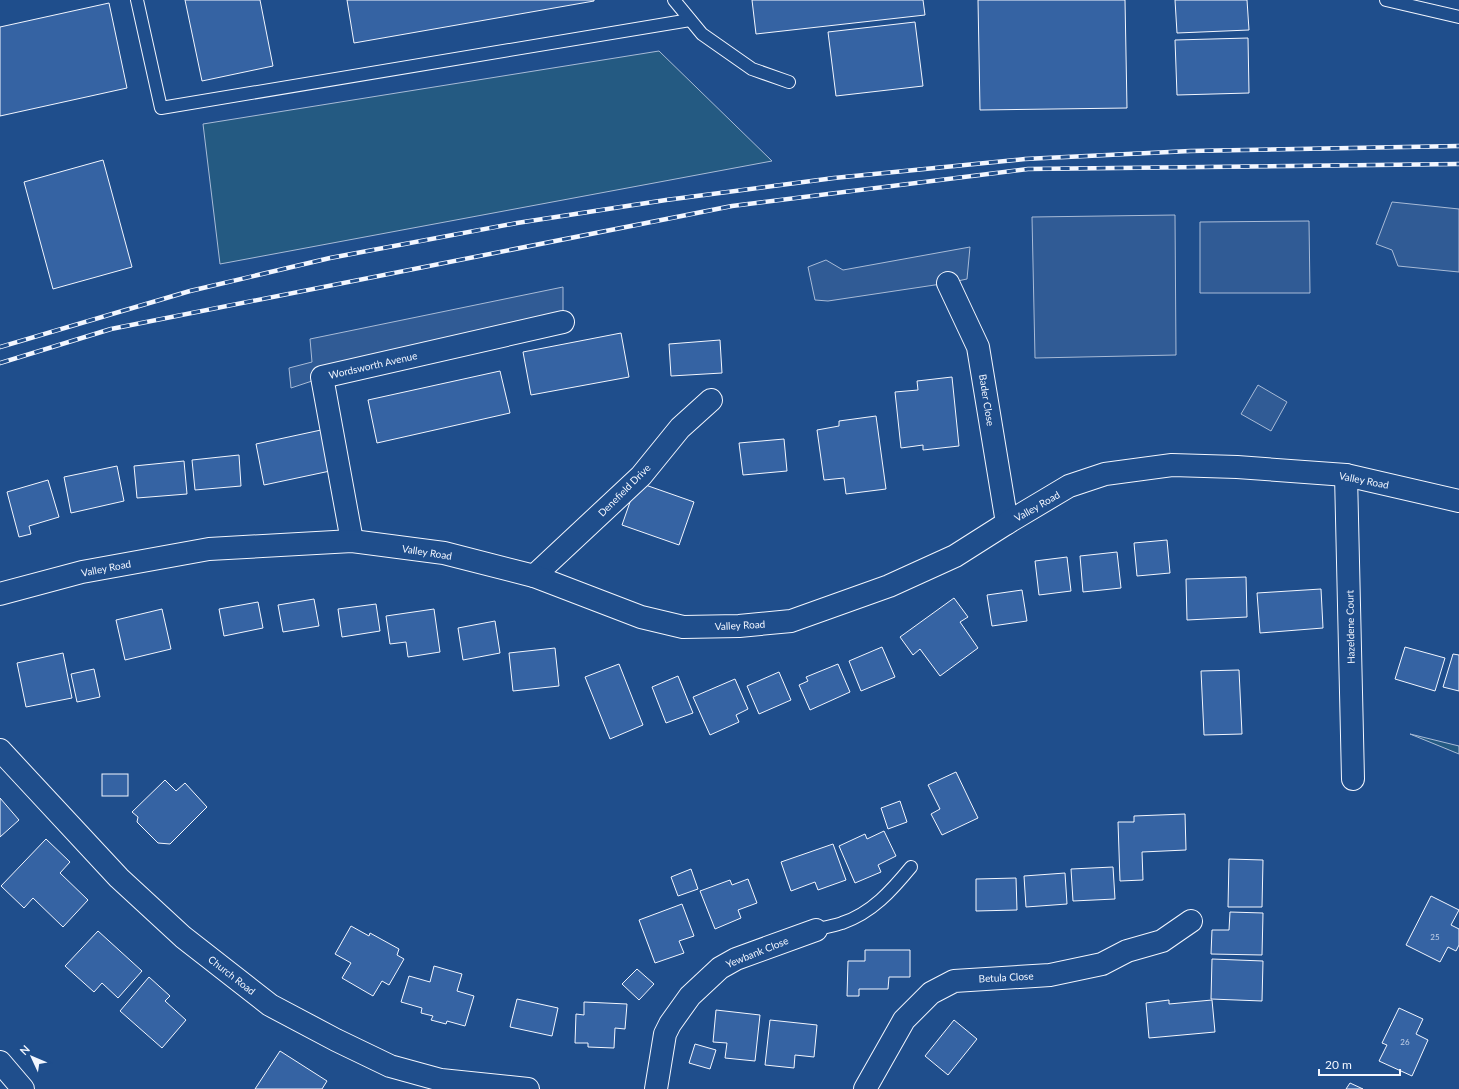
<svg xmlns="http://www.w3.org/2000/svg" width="1459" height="1089" font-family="Lato,sans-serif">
  <rect width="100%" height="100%" fill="#1f4e8c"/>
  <!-- green -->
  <g fill="#245a82" stroke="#a8bbd7">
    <polygon points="659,51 772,161 220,264 203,124"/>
    <polygon points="1410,734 1459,746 1459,754"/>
  </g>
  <!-- parking -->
  <g fill="#305b95" stroke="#a8bbd7">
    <polygon points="1392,202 1459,209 1459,272 1398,266 1392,250 1376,244"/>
    <polygon points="1175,215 1176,355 1035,358 1032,217"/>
    <polygon points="1309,221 1310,293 1200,293 1200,222"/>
    <polygon points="970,247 967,279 948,283 828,301 815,300 808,267 826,260 843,270"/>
    <polygon points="563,287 563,322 312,381 291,388 289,368 312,362 310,339"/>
    <polygon points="1258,385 1287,402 1271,431 1241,414"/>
  </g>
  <!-- building -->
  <g fill="#3563a3" stroke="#f2f6ff">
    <polygon points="185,0 260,0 273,66 202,81"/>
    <polygon points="347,0 594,0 594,1 354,43"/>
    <polygon points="752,0 923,0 925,15 756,34"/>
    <polygon points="978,0 1125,0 1127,108 980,110"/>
    <polygon points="1175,0 1247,0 1249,30 1177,33"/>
    <polygon points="109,3 127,88 0,116 0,27"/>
    <polygon points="915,22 923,86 836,96 828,32"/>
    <polygon points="1248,38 1249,93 1177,95 1175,40"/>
    <polygon points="103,160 132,267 53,289 24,182"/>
    <polygon points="621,333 629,377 531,395 523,352"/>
    <polygon points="720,340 722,373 671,376 669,344"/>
    <polygon points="500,371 510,413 377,443 368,400"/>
    <polygon points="952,377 959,446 923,450 923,445 901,448 895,392 918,390 917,381"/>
    <polygon points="876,416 886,489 846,494 844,478 824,480 817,430 839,426 839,421"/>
    <polygon points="321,430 330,471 264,485 256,444"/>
    <polygon points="784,439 787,471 743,475 739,443"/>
    <polygon points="239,455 241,486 195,490 192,460"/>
    <polygon points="184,461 187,494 137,498 134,466"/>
    <polygon points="117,466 124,501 71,513 64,477"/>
    <polygon points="48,480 59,517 29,526 31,534 19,537 7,492"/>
    <polygon points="637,482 694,502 679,545 622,525"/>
    <polygon points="1167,540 1170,573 1137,576 1134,543"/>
    <polygon points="1117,552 1121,588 1083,592 1080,556"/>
    <polygon points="1067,557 1071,591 1039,595 1035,561"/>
    <polygon points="1246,577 1247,617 1187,620 1186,579"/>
    <polygon points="1321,589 1323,628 1260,633 1257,593"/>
    <polygon points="1022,590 1027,621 992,626 987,595"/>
    <polygon points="954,598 968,617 960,622 978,648 940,676 920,649 913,655 900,637"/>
    <polygon points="314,599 319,626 283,632 278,605"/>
    <polygon points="258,602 263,628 224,636 219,609"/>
    <polygon points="376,604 380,631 342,637 338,609"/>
    <polygon points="162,609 171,649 125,660 116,620"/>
    <polygon points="434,609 440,652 408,657 406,642 390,644 386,616"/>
    <polygon points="495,621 500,653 463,660 458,628"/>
    <polygon points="882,647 895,677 861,691 849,661"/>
    <polygon points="1405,647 1445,658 1435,691 1395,679"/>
    <polygon points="555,648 559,686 513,691 509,653"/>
    <polygon points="63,653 72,698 26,707 17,663"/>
    <polygon points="1453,654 1459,655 1459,691 1443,687"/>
    <polygon points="619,664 643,725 610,739 585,677"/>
    <polygon points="838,664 850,692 810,710 799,685 808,681 806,677"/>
    <polygon points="94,669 100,697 77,702 71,674"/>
    <polygon points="1239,670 1242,734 1204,735 1201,671"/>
    <polygon points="779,672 791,700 759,714 747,686"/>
    <polygon points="678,676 693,713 666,723 652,687"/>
    <polygon points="735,679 748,709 736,715 739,722 710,735 693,697"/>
    <polygon points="956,772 978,818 942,835 931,814 940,809 928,785"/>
    <rect x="102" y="774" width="26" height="22"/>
    <polygon points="165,780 176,791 185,783 207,807 170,844 158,843 137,822 138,817 132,812"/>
    <polygon points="0,798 19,820 0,837"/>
    <polygon points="900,801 907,822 888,829 881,808"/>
    <polygon points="1185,814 1186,850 1142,852 1143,880 1120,881 1118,822 1134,822 1134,816"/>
    <polygon points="884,831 896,856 878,865 881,872 855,883 839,846 865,834 867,839"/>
    <polygon points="46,839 70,862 60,873 88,900 63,927 33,898 24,908 1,886"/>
    <polygon points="833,844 846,880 818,890 815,882 791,891 781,862"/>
    <polygon points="1229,859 1263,860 1262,907 1228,907"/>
    <polygon points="1113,867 1115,899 1073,901 1071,869"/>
    <polygon points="691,869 698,889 678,896 671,877"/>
    <polygon points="1065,873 1067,904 1026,907 1024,876"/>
    <polygon points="1016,878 1017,910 976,911 976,879"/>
    <polygon points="748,879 757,903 738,910 741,918 715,929 700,891 730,880 732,885"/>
    <polygon points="1431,896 1459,910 1451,925 1459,929 1459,945 1456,951 1448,947 1440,962 1406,945"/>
    <polygon points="682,904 694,936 679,941 684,953 655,963 639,920"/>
    <polygon points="1230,912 1263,913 1262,955 1211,954 1212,930 1229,930"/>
    <polygon points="351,926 369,936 370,933 399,949 397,955 404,959 389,985 382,981 373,996 342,978 351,963 335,954"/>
    <polygon points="98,931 142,971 118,998 102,983 94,992 65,966"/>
    <polygon points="865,950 910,950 910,977 889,977 888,989 859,989 859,996 847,996 848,961 865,961"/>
    <polygon points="1212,959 1263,961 1262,1001 1211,999"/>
    <polygon points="434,966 462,974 457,991 474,996 465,1026 447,1021 446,1024 431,1020 433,1016 421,1013 422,1008 401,1002 409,976 430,982"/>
    <polygon points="637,969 654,984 639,1000 622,984"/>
    <polygon points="149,977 170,996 165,1001 186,1020 162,1048 120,1011"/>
    <polygon points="517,999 558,1008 552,1036 510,1027"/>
    <polygon points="1169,1000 1169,1004 1212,1000 1215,1032 1149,1038 1146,1003"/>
    <polygon points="584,1002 627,1004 625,1029 615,1028 614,1048 588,1047 588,1043 575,1043 576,1014 584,1015"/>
    <polygon points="1399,1008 1423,1019 1416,1034 1428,1040 1412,1076 1379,1061 1387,1045 1382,1043"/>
    <polygon points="716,1010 760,1015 755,1061 725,1058 727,1043 713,1042"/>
    <polygon points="770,1020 817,1025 814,1057 795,1055 794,1068 765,1065"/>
    <polygon points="954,1020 977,1039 948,1075 925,1056"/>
    <polygon points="695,1044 716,1050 710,1069 689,1063"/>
    <polygon points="280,1051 327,1081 322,1089 255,1089"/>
    <polygon points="1350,1083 1363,1089 1346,1089"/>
  </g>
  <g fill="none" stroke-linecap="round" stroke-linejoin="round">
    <defs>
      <g id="lane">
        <polyline points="137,0 161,108 690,20"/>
        <polyline points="674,0 702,34 752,69 789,82"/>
        <polyline points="1386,0 1459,17"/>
        <path d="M816 930C824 927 834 926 842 923 872 913 892 890 911 867"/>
      </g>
      <g id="street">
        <polyline points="948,283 978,347 1007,523"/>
        <polyline points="1346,475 1353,779"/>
        <polyline points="352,541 322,377 563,322"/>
        <polyline points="534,576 641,476 680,428 711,400"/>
        <polyline points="0,594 82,572 209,549 352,541 444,553 534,576 641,617 683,627 739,626 791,621 889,586 955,556 1007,523 1069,486 1105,474 1172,465 1237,467 1346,475 1459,501"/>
        <polyline points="0,750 119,878 183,937 270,1005 336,1040 390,1066 441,1080 528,1089"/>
        <polyline points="0,1062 23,1089"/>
        <polyline points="656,1089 665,1034 670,1024 690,996 720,968 736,959 816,930"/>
        <polyline points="865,1089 904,1020 931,993 954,981 1050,975 1102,964 1127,951 1162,941 1191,921"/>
      </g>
    </defs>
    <!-- lane casing -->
    <use href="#lane" stroke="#f2f6ff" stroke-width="14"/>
    <!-- street casing -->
    <use href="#street" stroke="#f2f6ff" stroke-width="24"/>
    <!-- lane -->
    <use href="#lane" stroke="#1f4e8c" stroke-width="12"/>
    <!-- street -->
    <use href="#street" stroke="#1f4e8c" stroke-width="22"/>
    <defs>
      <g id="rail">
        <polyline points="0,347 190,291 330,258 517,223 666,200 834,178 1025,159 1190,151 1459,146"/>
        <polyline points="0,363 111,329 732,206 1028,169 1459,164"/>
      </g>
    </defs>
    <!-- rail casing -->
    <use href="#rail" stroke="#f2f6ff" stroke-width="4.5"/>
    <!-- rail -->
    <use href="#rail" stroke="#1f4e8c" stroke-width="3" stroke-dasharray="9" stroke-linecap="butt"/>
  </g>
  <g text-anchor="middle" stroke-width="3" stroke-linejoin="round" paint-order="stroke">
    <!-- number labels -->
    <g font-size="8" fill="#c3d1e8">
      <text x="1435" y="940">25</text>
      <text x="1405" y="1045">26</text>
    </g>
    <!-- street labels -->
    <g font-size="10" fill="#f2f6ff" stroke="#1f4e8c">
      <text transform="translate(373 365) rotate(-13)" y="4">Wordsworth Avenue</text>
      <text transform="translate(987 400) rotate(81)" y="4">Bader Close</text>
      <text transform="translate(1364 480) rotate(11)" y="4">Valley Road</text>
      <text transform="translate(624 490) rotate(-45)" y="4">Denefield Drive</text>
      <text transform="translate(1037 506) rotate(-30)" y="4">Valley Road</text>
      <text transform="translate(427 552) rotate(9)" y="4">Valley Road</text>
      <text transform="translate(106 568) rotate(-11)" y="4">Valley Road</text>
      <text transform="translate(740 625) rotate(-3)" y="4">Valley Road</text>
      <text transform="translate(1350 627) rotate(-91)" y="4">Hazeldene Court</text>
      <text transform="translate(757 952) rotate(-22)" y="4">Yewbank Close</text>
      <text transform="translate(232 975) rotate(38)" y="4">Church Road</text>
      <text transform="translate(1006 977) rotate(-3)" y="4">Betula Close</text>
    </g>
  </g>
  <!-- north arrow -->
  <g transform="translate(32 1057) rotate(314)" stroke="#1f4e8c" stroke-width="3" paint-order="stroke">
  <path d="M0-3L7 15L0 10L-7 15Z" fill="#f2f6ff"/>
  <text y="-6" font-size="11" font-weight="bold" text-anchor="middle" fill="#f2f6ff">N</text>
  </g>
  <!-- scale -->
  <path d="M1319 1069v6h81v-6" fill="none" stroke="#f2f6ff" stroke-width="2"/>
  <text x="1325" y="1069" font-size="12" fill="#f2f6ff" stroke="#1f4e8c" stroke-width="3" paint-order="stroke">20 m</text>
</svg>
